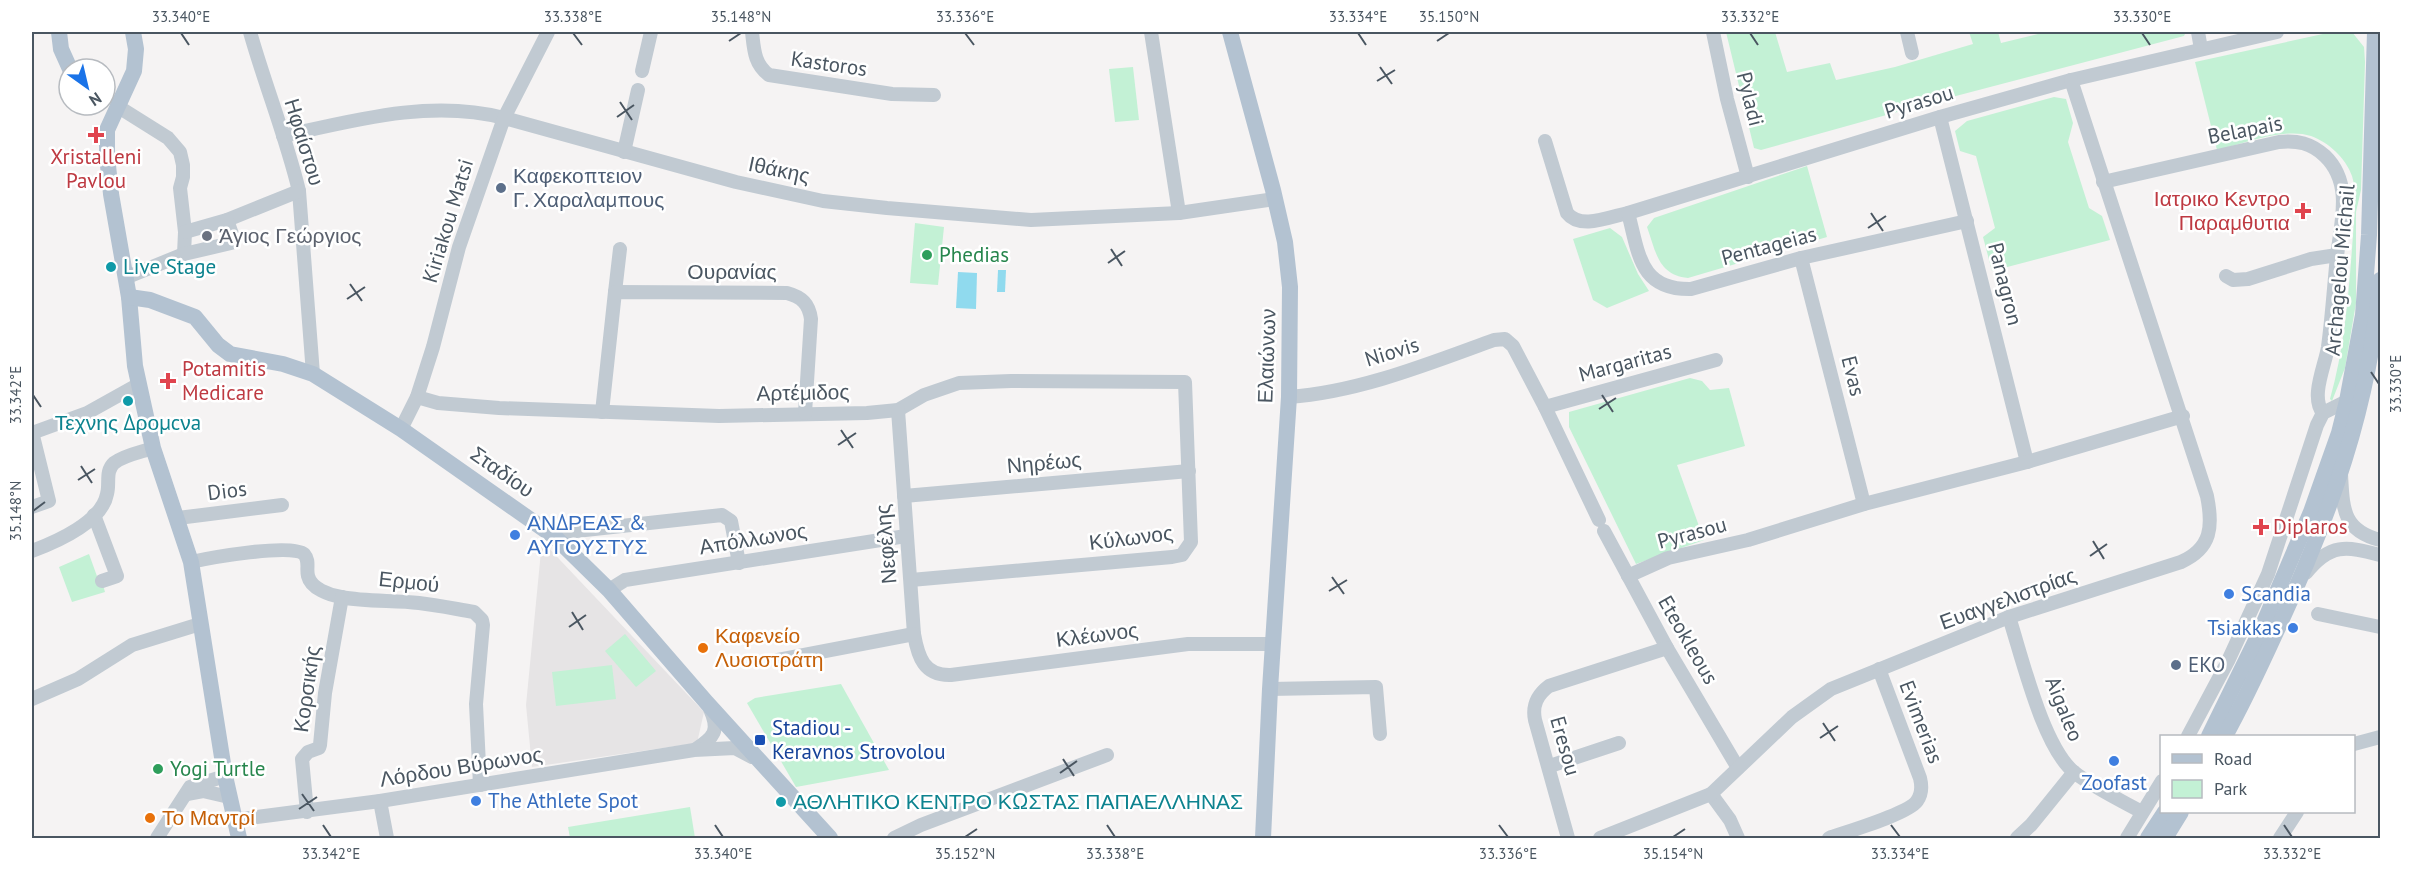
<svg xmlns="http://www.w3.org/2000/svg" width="2412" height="870" font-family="'PT Sans',sans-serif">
  <rect width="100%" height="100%" fill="#f5f3f3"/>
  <!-- education -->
  <polygon fill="#e6e4e5" points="542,541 704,712 697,743 532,767 526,705"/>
  <!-- green -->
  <g fill="#c3f1d5">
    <polygon points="1726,32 1775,32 1787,72 1830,63 1836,80 1895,67 1973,44 1969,32 1998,32 2001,43 2046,32 2186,32 2184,36 1933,102 1761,150 1754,148"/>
    <path d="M2332 32H2352L2364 47 2365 62 2361 190 2356 212V303L2345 368 2332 401 2330 399C2345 346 2349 290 2353 235 2354 216 2358 195 2352 176 2346 158 2328 142 2311 136 2284 127 2243 144 2217 150L2195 62Z"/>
    <polygon points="1133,67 1139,120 1115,122 1109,69"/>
    <polygon points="2054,97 2066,99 2073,123 2068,142 2089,208 2102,216 2110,240 1992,271 1983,237 1995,228 1976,156 1960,151 1955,131 1967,121"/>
    <path d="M1807 166 1827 237 1688 278C1658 275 1656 252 1647 227L1654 218Z"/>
    <polygon points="915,223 944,227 938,285 910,283"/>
    <polygon points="1610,228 1622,237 1638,274 1649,291 1607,308 1593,300 1573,239"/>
    <polygon points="1690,378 1702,381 1710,390 1729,388 1745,446 1677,465 1704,540 1636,564 1569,427 1569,412"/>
    <polygon points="89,554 98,579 101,579 105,592 72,602 59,567"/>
    <polygon points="625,634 656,671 636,687 605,651"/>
    <polygon points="612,665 616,699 556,706 552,672"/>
    <polygon points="841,684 889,770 796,787 747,703 755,698"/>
    <polygon points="690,807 695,838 570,838 568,827"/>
  </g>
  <!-- water -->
  <g fill="#90daee">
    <polygon points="998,270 1006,270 1005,292 997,292"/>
    <polygon points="958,272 977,273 976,309 956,308"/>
  </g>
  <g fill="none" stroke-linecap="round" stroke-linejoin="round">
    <!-- minor -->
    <g stroke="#c1cad2" stroke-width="14">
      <path d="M250 32C265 85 286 137 299 191L313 374"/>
      <path d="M752 32C754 49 754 64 769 75L892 94 934 95"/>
      <polyline points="1151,32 1179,213"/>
      <polyline points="1713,32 1727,99 1748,177"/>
      <polyline points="1907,32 1912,53"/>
      <polyline points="2198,32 2201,49"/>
      <polyline points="642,71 651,32"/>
      <polyline points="117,106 168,138 180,152 183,165 183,177 180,188 185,232 184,254"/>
      <polyline points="1940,117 2027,462"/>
      <path d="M283 136C355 120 431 99 504 118L736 182 823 201 887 208 1031 220 1179 213 1275 199"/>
      <path d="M1545 141 1567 213C1580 230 1609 217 1628 213L1940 117 2071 80 2277 32"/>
      <polyline points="624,152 638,90"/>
      <path d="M2103 182 2279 142C2297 140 2311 143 2325 156 2353 183 2341 222 2337 256 2334 286 2332 317 2328 347 2325 366 2310 397 2323 413"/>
      <path d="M1628 213C1639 253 1639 290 1691 289L1801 258 1967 221"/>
      <polyline points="185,232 227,220 299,191"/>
      <polyline points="1801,258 1864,504"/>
      <polyline points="2226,276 2233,280 2248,279 2311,259 2337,255"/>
      <polyline points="125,278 184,254 231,243 233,237 227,220"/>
      <polyline points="615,292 620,249"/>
      <polyline points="417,397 438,403 499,408 719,416 867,413 898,410 924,395 959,383 1011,381 1185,382 1191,542 1182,555 1172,557 911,580"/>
      <path d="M1289 397C1359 392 1428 364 1494 340L1505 339 1513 346 1545 407 1599 520"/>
      <polyline points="1545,407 1716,360"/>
      <path d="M898 410 914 634C918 657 924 676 951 675L1188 644H1273"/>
      <path d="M602 412 615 292 787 293C802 297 809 304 811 319L805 413"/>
      <polyline points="401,429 417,397 433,347 459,247 504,118 548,32"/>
      <polyline points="32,433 87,413 139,384"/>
      <path d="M2341 474C2343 508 2342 530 2380 540"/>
      <polyline points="904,496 1189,471"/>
      <polyline points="32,507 49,501 32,432"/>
      <polyline points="94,515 117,576 102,581"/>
      <polyline points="178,518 282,505"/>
      <polyline points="1604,531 1667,648 1738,768"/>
      <polyline points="555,537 576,531 722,515 731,521 739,563"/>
      <path d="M32 551C56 542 102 522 107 494 110 484 105 471 114 463 124 455 142 452 153 448"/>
      <path d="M191 562C209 558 291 543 304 554 310 561 306 568 308 576 311 589 330 595 341 597 366 602 394 600 419 603 437 605 456 609 474 612L482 620 483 625 476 704 480 785"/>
      <path d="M2306 573C2330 543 2346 546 2380 555"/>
      <polyline points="1628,576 1668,558 1748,540 1864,504 2027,462 2183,416"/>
      <polyline points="609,590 625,580 906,536"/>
      <polyline points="2318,614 2380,627"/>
      <path d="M2009 617C2022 657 2043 748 2075 773 2095 788 2120 800 2142 812"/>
      <polyline points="778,660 914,634"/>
      <polyline points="1270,689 1376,687 1380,734"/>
      <polyline points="32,699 78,679 132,645 200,624"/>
      <polyline points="2188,736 2228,661 2268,574 2317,425 2323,413 2347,401"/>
      <polyline points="2354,744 2380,737"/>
      <path d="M696 749C714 737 720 731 710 709"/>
      <polyline points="1550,766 1619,743"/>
      <polyline points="187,794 203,791 229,797"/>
      <polyline points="1711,794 1730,820 1738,838"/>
      <polyline points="380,801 387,838"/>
      <polyline points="307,812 302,759 308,752 319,748 320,745 325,693 342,597"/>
      <polyline points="234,820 380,801 694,750 735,748 752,757"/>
      <polyline points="157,838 190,787 225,776"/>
      <polyline points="894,838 921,825 1107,755"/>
      <path d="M1568 838 1535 720C1532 705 1537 695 1549 686L1667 648"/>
      <path d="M1600 838 1711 794 1792 717 1831 689 2009 617 2181 562C2212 548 2213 526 2207 496L2071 80"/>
      <path d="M1829 838C1846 832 1908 814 1917 801 1922 794 1922 786 1920 778L1879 669"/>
      <polyline points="2017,838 2031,825 2074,772"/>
      <polyline points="2127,838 2162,781"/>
      <polyline points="2280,838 2297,812"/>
    </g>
    <!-- major -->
    <g stroke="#b3c2d1" stroke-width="16">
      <polyline points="59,32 61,49 70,69"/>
      <polyline points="133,32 136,49 134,71 107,130 107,156 111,194 129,297 135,366 153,448 191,562 225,776 239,838"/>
      <polyline points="1230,32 1273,190 1285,242 1290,287 1289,397 1270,689 1263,838"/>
      <polyline points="129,297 150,300 195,317 218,345 230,354 283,364 313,374 401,429 555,537 609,590 707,703 830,838"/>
      <polyline points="2209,736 2260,632 2311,512 2339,433 2347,401 2363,315 2369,235 2375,32"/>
      <path d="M2225 736C2244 702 2261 665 2277 630 2330 516 2370 406 2380 280"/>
      <polyline points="2148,838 2165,812"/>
      <polyline points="2165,838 2181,812"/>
    </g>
  </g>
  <!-- ticks -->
  <path fill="none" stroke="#4a5661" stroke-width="2" d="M181 33 189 45M573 33 582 45M965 33 974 45M1358 33 1366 45M1750 33 1758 45M2142 33 2150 45M729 41 741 33M1437 41 1449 33M1380 67 1392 84M1377 81 1395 70M620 102 632 120M617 117 634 105M1871 213 1883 231M1868 228 1886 216M1111 249 1122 266M1108 263 1125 251M350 284 362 301M347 299 365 287M2371 372 2379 384M33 395 41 407M1602 395 1613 412M1599 409 1616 398M841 430 853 448M838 445 856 433M81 466 92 483M78 480 95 469M33 511 45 502M2093 541 2104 559M2090 556 2107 544M1332 577 1344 594M1329 591 1347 580M572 612 583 630M569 627 586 615M1823 723 1835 741M1820 738 1838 726M1063 759 1074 776M1060 773 1077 761M302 794 314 811M299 809 317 797M323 825 331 837M715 825 723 837M1107 825 1115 837M1499 825 1508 837M1891 825 1900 837M2284 825 2292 837M965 837 977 829M1673 837 1685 829"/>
  <!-- markers -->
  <g fill="#e0444e" stroke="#fff" stroke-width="2">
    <path d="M93 126h6v6h6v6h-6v6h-6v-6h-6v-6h6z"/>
    <path d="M2300 202h6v6h6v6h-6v6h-6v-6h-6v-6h6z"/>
    <path d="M165 372h6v6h6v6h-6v6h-6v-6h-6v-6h6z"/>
    <path d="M2258 518h6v6h6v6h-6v6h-6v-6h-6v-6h6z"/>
  </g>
  <g fill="#5c6f8a" stroke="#fff" stroke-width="2">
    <circle cx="501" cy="188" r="6"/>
    <circle cx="2176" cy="665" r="6"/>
  </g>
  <circle fill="#6b7280" stroke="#fff" stroke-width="2" cx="207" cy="236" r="6"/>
  <g fill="#2e9e5b" stroke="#fff" stroke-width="2">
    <circle cx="927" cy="255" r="6"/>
    <circle cx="158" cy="769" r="6"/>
  </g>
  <g fill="#0f9aa8" stroke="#fff" stroke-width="2">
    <circle cx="111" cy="267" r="6"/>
    <circle cx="128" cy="401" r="6"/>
    <circle cx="781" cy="802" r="6"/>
  </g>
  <g fill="#3f7fe0" stroke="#fff" stroke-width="2">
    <circle cx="515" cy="535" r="6"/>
    <circle cx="2229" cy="594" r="6"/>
    <circle cx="2293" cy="628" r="6"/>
    <circle cx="2114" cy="761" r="6"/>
    <circle cx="476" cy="801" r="6"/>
  </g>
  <g fill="#e8710a" stroke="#fff" stroke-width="2">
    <circle cx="703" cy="648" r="6"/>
    <circle cx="150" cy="818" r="6"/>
  </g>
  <rect fill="#1a4fb4" stroke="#fff" stroke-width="2" x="754" y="734" width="12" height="12" rx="3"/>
  <g text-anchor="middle" stroke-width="5" stroke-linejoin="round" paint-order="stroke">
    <!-- street labels -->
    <g font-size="21" fill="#4a5661" stroke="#fff">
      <text transform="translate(829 64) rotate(8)" y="7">Kastoros</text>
      <text transform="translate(1750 99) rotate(76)" y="7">Pyladi</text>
      <text transform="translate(1919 102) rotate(-17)" y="7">Pyrasou</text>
      <text transform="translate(2245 130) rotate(-11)" y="7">Belapais</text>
      <text transform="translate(304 142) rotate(73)" y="7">Ηφαίστου</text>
      <text transform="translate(779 170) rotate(12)" y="7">Ιθάκης</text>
      <text transform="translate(448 221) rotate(-73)" y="7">Kiriakou Matsi</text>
      <text transform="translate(1769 246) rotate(-15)" y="7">Pentageias</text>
      <text transform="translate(2340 270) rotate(-85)" y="7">Archagelou Michail</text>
      <text x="732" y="279">Ουρανίας</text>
      <text transform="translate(2005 284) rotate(76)" y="7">Panagron</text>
      <text transform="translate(1392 352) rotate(-17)" y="7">Niovis</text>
      <text transform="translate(1267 356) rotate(-88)" y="7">Ελαιώνων</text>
      <text transform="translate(1625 363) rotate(-15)" y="7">Margaritas</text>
      <text transform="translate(1853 376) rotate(76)" y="7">Evas</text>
      <text transform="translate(803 393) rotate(-1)" y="7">Αρτέμιδος</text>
      <text transform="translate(1044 463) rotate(-5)" y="7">Νηρέως</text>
      <text transform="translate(502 472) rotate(35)" y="7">Σταδίου</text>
      <text transform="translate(227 491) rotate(-7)" y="7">Dios</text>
      <text transform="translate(1692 533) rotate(-15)" y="7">Pyrasou</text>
      <text transform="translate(1131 538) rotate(-7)" y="7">Κύλωνος</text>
      <text transform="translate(753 539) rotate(-9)" y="7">Απόλλωνος</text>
      <text transform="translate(886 544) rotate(-95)" y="7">Νεφέλης</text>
      <text transform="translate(409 582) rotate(6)" y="7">Ερμού</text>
      <text transform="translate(2008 599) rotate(-20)" y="7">Ευαγγελιστρίας</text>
      <text transform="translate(1097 635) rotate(-7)" y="7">Κλέωνος</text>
      <text transform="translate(1688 640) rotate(60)" y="7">Eteokleous</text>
      <text transform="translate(307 689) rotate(-82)" y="7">Κορσικής</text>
      <text transform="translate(2064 709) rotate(68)" y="7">Aigaleo</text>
      <text transform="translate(1921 722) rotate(69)" y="7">Evimerias</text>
      <text transform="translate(1565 746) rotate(74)" y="7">Eresou</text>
      <text transform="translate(461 767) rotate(-9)" y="7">Λόρδου Βύρωνος</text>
    </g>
    <!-- health labels -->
    <g font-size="21" fill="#be3a42" stroke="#fff" text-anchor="start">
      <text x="96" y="164" text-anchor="middle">Xristalleni<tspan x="96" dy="24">Pavlou</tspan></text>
      <text x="2290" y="206" text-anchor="end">Ιατρικο Κεντρο<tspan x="2290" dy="24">Παραμθυτια</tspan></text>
      <text x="182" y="376">Potamitis<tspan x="182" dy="24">Medicare</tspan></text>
      <text x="2273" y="534">Diplaros</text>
    </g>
    <!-- service labels -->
    <g font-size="21" fill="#4e5e75" stroke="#fff" text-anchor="start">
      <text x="513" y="183">Καφεκοπτειον<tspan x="513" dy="24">Γ. Χαραλαμπους</tspan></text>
      <text x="2188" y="672">EKO</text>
    </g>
    <!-- worship labels -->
    <g font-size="21" fill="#5b616d" stroke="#fff" text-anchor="start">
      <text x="219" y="243">Άγιος Γεώργιος</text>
    </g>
    <!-- leisure labels -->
    <g font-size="21" fill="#27864d" stroke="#fff" text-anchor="start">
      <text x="939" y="262">Phedias</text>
      <text x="170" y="776">Yogi Turtle</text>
    </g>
    <!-- culture labels -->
    <g font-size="21" fill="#0d838f" stroke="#fff" text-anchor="start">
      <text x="123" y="274">Live Stage</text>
      <text x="128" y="430" text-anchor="middle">Τεχνης Δρομcνa</text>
      <text x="793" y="809">ΑΘΛΗΤΙΚΟ ΚΕΝΤΡΟ ΚΩΣΤΑΣ ΠΑΠΑΕΛΛΗΝΑΣ</text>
    </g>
    <!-- shop labels -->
    <g font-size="21" fill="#366cbe" stroke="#fff" text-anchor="start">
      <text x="527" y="530">ΑΝΔΡΕΑΣ &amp;<tspan x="527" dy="24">ΑΥΓΟΥΣΤΥΣ</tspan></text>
      <text x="2241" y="601">Scandia</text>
      <text x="2281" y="635" text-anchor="end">Tsiakkas</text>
      <text x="2114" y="790" text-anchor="middle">Zoofast</text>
      <text x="488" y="808">The Athlete Spot</text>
    </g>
    <!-- food labels -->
    <g font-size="21" fill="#c56008" stroke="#fff" text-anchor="start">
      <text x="715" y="643">Καφενείο<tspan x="715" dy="24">Λυσιστράτη</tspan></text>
      <text x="162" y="825">Το Μαντρί</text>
    </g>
    <!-- transit labels -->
    <g font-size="21" fill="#164399" stroke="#fff" text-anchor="start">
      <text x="772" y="735">Stadiou -<tspan x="772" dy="24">Keravnos Strovolou</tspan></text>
    </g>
  </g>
  <!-- border -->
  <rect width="2412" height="870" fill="none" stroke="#ffffff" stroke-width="66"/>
  <!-- legend -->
  <rect x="2160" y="735" width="195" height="78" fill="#ffffff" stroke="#b7bbc0" stroke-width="1.5"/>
  <rect x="2172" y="754" width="30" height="9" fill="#b3c2d1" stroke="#b7bbc0" stroke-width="1.5"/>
  <text x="2214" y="765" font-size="18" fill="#4a5661">Road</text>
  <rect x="2172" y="780" width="30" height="18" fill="#c3f1d5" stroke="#b7bbc0" stroke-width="1.5"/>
  <text x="2214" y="795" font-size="18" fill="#4a5661">Park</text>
  <!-- north arrow -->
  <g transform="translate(87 87) rotate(146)"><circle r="28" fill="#ffffff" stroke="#b7bbc0" stroke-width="1.5"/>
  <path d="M0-4.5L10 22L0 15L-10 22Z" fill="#1a73e8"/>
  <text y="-9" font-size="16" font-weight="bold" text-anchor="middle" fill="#4a5661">N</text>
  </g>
  <rect x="33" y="33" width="2346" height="804" fill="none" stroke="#4a5661" stroke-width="2"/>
  <g font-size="15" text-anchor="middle" fill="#4a5661">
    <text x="181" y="22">33.340°E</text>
    <text x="573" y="22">33.338°E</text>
    <text x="741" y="22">35.148°N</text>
    <text x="965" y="22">33.336°E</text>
    <text x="1358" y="22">33.334°E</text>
    <text x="1449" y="22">35.150°N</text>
    <text x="1750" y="22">33.332°E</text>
    <text x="2142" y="22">33.330°E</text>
    <text transform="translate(2396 384) rotate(-90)" y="5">33.330°E</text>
    <text transform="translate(16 395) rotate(-90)" y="5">33.342°E</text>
    <text transform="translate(16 511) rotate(-90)" y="5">35.148°N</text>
    <text x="331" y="859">33.342°E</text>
    <text x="723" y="859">33.340°E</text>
    <text x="965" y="859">35.152°N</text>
    <text x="1115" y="859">33.338°E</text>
    <text x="1508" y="859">33.336°E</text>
    <text x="1673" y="859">35.154°N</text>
    <text x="1900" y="859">33.334°E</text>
    <text x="2292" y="859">33.332°E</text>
  </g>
</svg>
